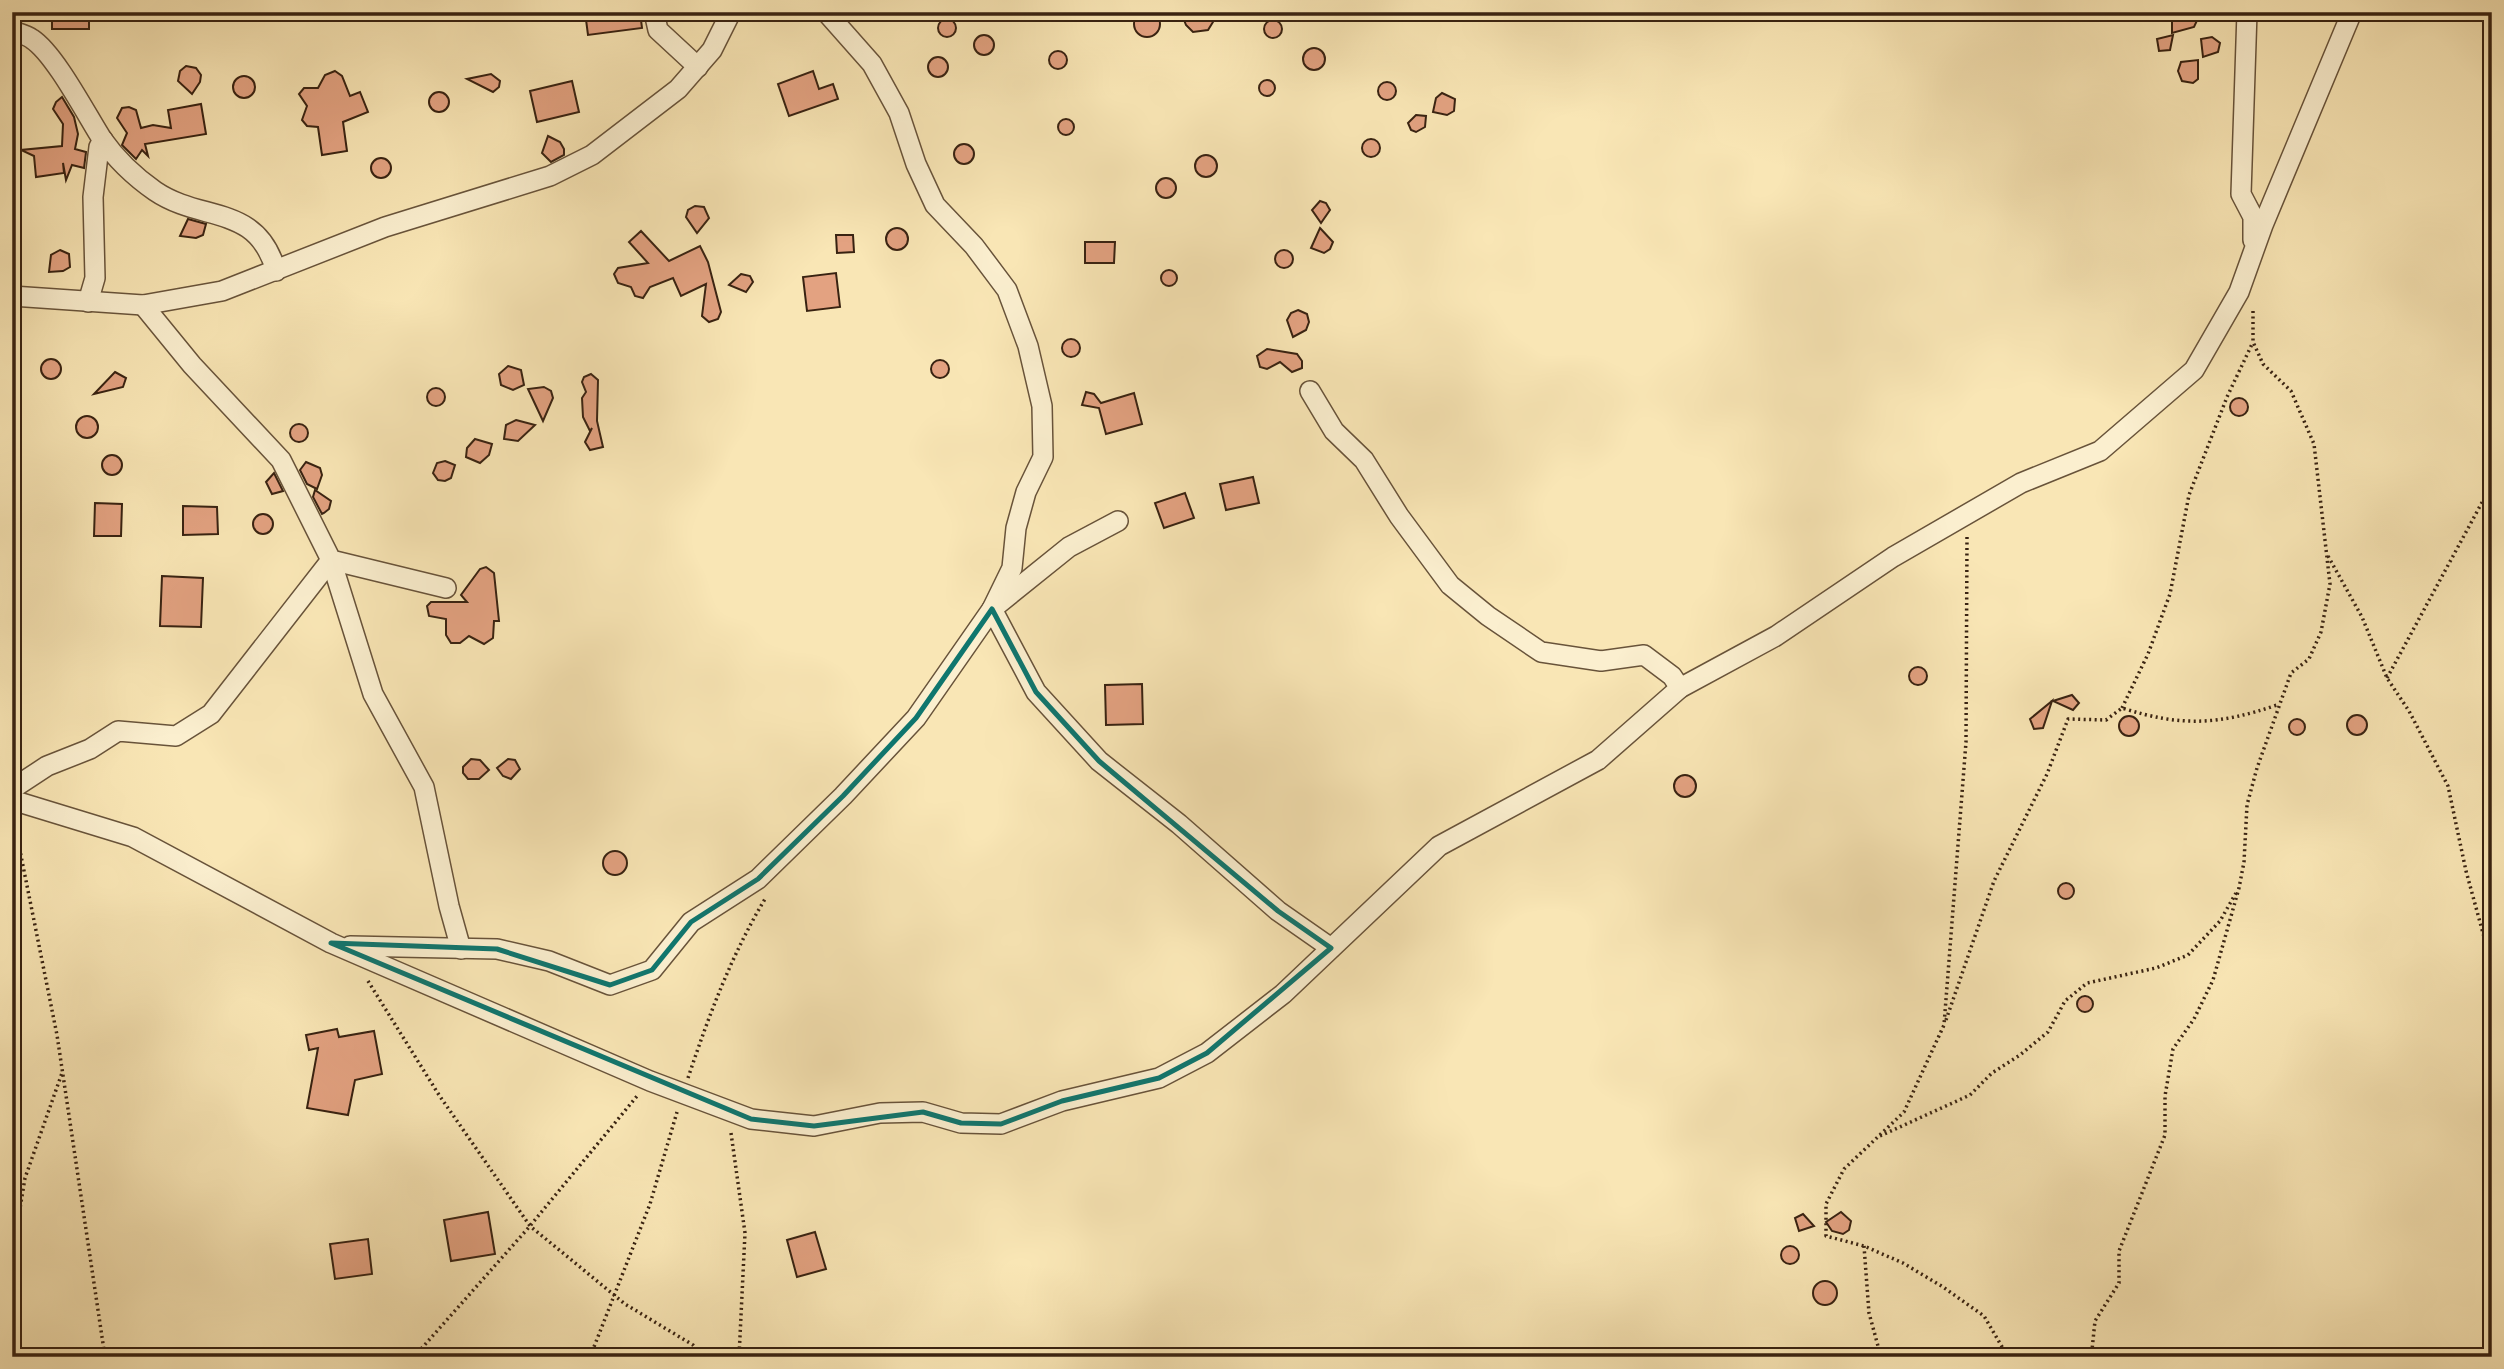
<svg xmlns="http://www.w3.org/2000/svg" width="2504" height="1369" font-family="'EB Garamond',serif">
  <rect width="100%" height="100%" fill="#f9e6b5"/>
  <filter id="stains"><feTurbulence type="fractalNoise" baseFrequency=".00286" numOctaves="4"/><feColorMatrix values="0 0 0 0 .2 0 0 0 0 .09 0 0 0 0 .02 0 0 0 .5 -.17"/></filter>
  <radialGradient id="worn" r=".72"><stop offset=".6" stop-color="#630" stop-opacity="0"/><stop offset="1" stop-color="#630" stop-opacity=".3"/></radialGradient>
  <!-- building -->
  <g fill="#e3a281" stroke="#382211" stroke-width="2">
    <circle cx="1147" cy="24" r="13"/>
    <rect x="52" y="12" width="37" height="17"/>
    <polygon points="585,12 640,12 642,28 588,35"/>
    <polygon points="1181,12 1214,12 1213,22 1208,30 1193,32 1186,25"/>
    <polygon points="2172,12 2201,12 2194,27 2172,33"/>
    <circle cx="947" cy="28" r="9"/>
    <circle cx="1273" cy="29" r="9"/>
    <polygon points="2173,35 2170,50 2159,51 2157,39"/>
    <circle cx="984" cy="45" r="10"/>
    <polygon points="2212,37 2220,43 2218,52 2203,57 2201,39"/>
    <circle cx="1314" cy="59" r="11"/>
    <circle cx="1058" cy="60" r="9"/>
    <circle cx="938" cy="67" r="10"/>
    <polygon points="2198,60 2198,79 2193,83 2182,81 2178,71 2181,62"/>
    <polygon points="186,66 196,68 201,75 200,82 192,94 178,81 180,71"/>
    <polygon points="335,71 342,76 350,96 360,92 368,112 343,122 347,151 322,155 318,127 307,126 302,120 307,106 299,94 304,88 318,88 325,75"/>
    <polygon points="813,71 819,89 833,84 838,99 789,116 778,84"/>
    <polygon points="491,74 500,81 499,87 493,92 467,79"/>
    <circle cx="244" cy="87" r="11"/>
    <circle cx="1267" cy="88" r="8"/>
    <polygon points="572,81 579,112 537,122 530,91"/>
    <circle cx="1387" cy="91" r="9"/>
    <circle cx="439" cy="102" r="10"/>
    <polygon points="1442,93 1455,99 1454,111 1447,115 1433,112 1436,98"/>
    <polygon points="62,97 74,117 78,134 75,149 86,152 84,168 72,165 66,180 63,163 64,173 36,177 34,156 21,150 62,146 63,124 53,109 56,102"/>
    <polygon points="201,104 206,134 145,144 148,156 142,150 136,159 122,145 127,133 117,118 122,108 129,107 136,110 141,128 153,125 171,128 168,110"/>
    <polygon points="1416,115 1426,116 1425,127 1416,132 1411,130 1408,123"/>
    <circle cx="1066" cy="127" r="8"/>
    <polygon points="548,136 560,142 564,149 564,155 551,162 542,153"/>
    <circle cx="1371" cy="148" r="9"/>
    <circle cx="964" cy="154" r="10"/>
    <circle cx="1206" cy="166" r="11"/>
    <circle cx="381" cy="168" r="10"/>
    <circle cx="1166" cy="188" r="10"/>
    <polygon points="1320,201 1326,203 1330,210 1321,223 1312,210"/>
    <polygon points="695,206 704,207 709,218 697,233 686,217 688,210"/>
    <polygon points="188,219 206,224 203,235 196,238 180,236"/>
    <polygon points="1320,228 1333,242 1330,249 1324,253 1311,248"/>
    <circle cx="897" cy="239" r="11"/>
    <polygon points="641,231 669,261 700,246 708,262 721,312 718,319 709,322 702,316 706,284 681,296 673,278 650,287 643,298 635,296 631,287 618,283 614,274 618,268 648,263 629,242"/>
    <polygon points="836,235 853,235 854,252 837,253"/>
    <polygon points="1085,242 1115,242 1114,263 1085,263"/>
    <polygon points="60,250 69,254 70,267 63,271 49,272 51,255"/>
    <circle cx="1284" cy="259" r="9"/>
    <circle cx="1169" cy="278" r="8"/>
    <polygon points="836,273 840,307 807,311 803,277"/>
    <polygon points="741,274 750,276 753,282 746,292 729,285"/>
    <polygon points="1298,310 1307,314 1309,322 1306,330 1293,337 1287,320 1291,313"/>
    <circle cx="1071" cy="348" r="9"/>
    <polygon points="1267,349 1297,354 1302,361 1302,368 1292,372 1280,362 1267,369 1260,367 1257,356"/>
    <circle cx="51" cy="369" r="10"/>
    <circle cx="940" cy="369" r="9"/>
    <polygon points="508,366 521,370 524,385 513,390 501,385 499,374"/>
    <polygon points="115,372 126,378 123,387 94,394"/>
    <polygon points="591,374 598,380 597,421 603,447 590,450 585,442 592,428 590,431 583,417 582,398 586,392 582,382 584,377"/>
    <polygon points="544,387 551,391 553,398 543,421 528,389"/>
    <circle cx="436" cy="397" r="9"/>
    <polygon points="1086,392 1094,394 1101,403 1134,393 1142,424 1106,434 1099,408 1082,405"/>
    <circle cx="2239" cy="407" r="9"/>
    <circle cx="87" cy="427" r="11"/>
    <polygon points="516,420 535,425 518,441 504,439 506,425"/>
    <circle cx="299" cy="433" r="9"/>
    <polygon points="475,439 492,444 489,455 480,463 466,457 467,448"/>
    <circle cx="112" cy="465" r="10"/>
    <polygon points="445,461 455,465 451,478 445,481 438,480 433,473 437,463"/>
    <polygon points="306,462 320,468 322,475 317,489 307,484 300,470"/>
    <polygon points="274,473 283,491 272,494 266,482"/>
    <polygon points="1253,477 1259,503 1226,510 1220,484"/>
    <polygon points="315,490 331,501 329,509 324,513 322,514 313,497"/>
    <polygon points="1185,493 1194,518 1164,528 1155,503"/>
    <polygon points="95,503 122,504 121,536 94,536"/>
    <polygon points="183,506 217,507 218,534 183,535"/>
    <circle cx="263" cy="524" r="10"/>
    <polygon points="486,567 494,573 499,621 494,621 493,638 484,644 469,636 460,643 451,643 446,635 446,619 429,616 427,606 431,602 467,602 461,595 480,569"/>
    <polygon points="162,576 203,578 201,627 160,626"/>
    <circle cx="1918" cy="676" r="9"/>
    <polygon points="1142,684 1143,724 1106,725 1105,685"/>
    <polygon points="2072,695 2079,703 2073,710 2053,701"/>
    <polygon points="2052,701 2043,728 2034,729 2030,719"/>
    <circle cx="2357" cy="725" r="10"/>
    <circle cx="2129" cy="726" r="10"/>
    <circle cx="2297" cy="727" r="8"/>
    <polygon points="471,759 480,760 489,770 479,779 468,779 463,773 463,767"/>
    <polygon points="508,759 515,760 520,769 511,779 503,776 497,768"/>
    <circle cx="1685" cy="786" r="11"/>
    <circle cx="615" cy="863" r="12"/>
    <circle cx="2066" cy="891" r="8"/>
    <circle cx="2085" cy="1004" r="8"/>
    <polygon points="337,1029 339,1037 374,1031 382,1074 355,1080 348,1115 307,1108 318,1048 309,1050 306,1035"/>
    <polygon points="488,1212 495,1254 451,1261 444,1220"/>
    <polygon points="1841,1212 1851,1221 1849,1230 1843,1234 1832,1231 1826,1222"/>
    <polygon points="1803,1214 1814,1226 1799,1231 1795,1218"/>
    <polygon points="815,1232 826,1269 797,1277 787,1240"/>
    <polygon points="368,1239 372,1274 335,1279 330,1244"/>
    <circle cx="1790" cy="1255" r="9"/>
    <circle cx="1825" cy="1293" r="12"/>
  </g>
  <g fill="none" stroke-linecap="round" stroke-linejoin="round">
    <defs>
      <g id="street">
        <polyline points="654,12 658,30 698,67"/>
        <polyline points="826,12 872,64 899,113 916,164 935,205 974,246 1007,290 1028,346 1042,406 1043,457 1026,492 1016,528 1012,568 992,609 1036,692 1099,761 1179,824 1278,911 1331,948"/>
        <polyline points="2247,12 2241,194 2253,217 2253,240"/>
        <path d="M12 31C18 33 27 35 32 39 55 54 86 114 102 139 116 159 135 177 155 191 202 223 257 203 276 271"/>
        <polyline points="12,296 143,305 222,291 385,227 550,176 592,155 678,89 712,50 731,12"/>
        <polyline points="88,302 95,278 93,197 99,147 103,140"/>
        <polyline points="143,305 192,365 281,460 331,560 446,588"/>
        <polyline points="1310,391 1334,431 1364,460 1399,516 1450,585 1488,616 1541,652 1601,661 1644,655 1672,676 1680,688"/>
        <polyline points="331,560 373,694 424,787 449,906 461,949"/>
        <polyline points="12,789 47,766 90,749 118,731 176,736 211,714 331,560"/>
        <polyline points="12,800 133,837 331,943 650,1081 751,1119 814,1126 880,1113 923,1112 961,1123 1001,1124 1062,1101 1159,1078 1207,1053 1283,994 1439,846 1598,760 1680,688 1776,636 1893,557 2021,483 2100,451 2194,370 2239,292 2263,225 2352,12"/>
        <polyline points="350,946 497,949 549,961 610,985 652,970 691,922 758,879 843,796 916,718 992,609 1069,547 1118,521"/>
      </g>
    </defs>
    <!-- street casing -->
    <use href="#street" stroke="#68533a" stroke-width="22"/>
    <!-- path -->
    <g stroke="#382211" stroke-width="3.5" stroke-dasharray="2 3.5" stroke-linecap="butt">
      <polyline points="1967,537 1966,742 1944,1025 1904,1112 1844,1169 1826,1204 1826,1236 1864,1246 1903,1263 1943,1287 1984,1316 2008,1357"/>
      <polyline points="2328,556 2362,617 2387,678 2409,711 2448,786 2466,871 2492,966"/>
      <polyline points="2387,678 2492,484"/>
      <polyline points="2122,708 2148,654 2170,594 2189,495 2227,397 2253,342"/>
      <polyline points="14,821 57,1035 105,1357"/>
      <polyline points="368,981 439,1095 530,1226 625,1304 693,1345 704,1357"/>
      <path d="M1946 1020 1994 881 2047 774 2068 719 2106 720 2122 708C2182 727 2218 725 2277 705"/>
      <path d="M688 1078C709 1015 731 956 765 899"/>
      <polyline points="731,1133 745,1233 739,1357"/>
      <polyline points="1880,1136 1970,1095 1992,1073 2020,1055 2048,1032 2065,1001 2087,983 2156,968 2188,955 2220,921 2236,893"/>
      <polyline points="1864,1246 1869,1313 1881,1357"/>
      <polyline points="12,1311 15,1239 25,1178 62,1073"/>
      <polyline points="414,1357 530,1226 637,1096"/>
      <polyline points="590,1357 650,1204 677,1112"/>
      <polyline points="2087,1357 2092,1350 2095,1321 2119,1283 2119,1251 2165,1135 2165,1096 2173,1049 2194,1019 2213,980 2239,888 2244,862 2247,805 2257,768 2291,673 2309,659 2321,632 2330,584 2314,444 2291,391 2263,364 2253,342 2253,308"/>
    </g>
    <!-- street -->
    <use href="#street" stroke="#fbefcf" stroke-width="19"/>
  </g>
  <!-- marked area -->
  <path fill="none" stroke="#0f766e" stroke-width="5" stroke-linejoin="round" d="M992 609 1036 692 1099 761 1278 911 1331 948 1207 1053 1159 1078 1062 1101 1001 1124 961 1123 923 1112 814 1126 751 1119 331 943 497 949 610 985 652 970 691 922 758 879 843 796 916 718Z"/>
  <!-- margin -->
  <rect width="2504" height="1369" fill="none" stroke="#f9e6b5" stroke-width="42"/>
  <rect x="14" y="14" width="2476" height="1341" fill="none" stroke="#382211" stroke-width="3.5"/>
  <rect x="21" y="21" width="2462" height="1327" fill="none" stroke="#382211" stroke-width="2"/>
  <rect width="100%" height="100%" filter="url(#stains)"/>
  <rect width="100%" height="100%" fill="url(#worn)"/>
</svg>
